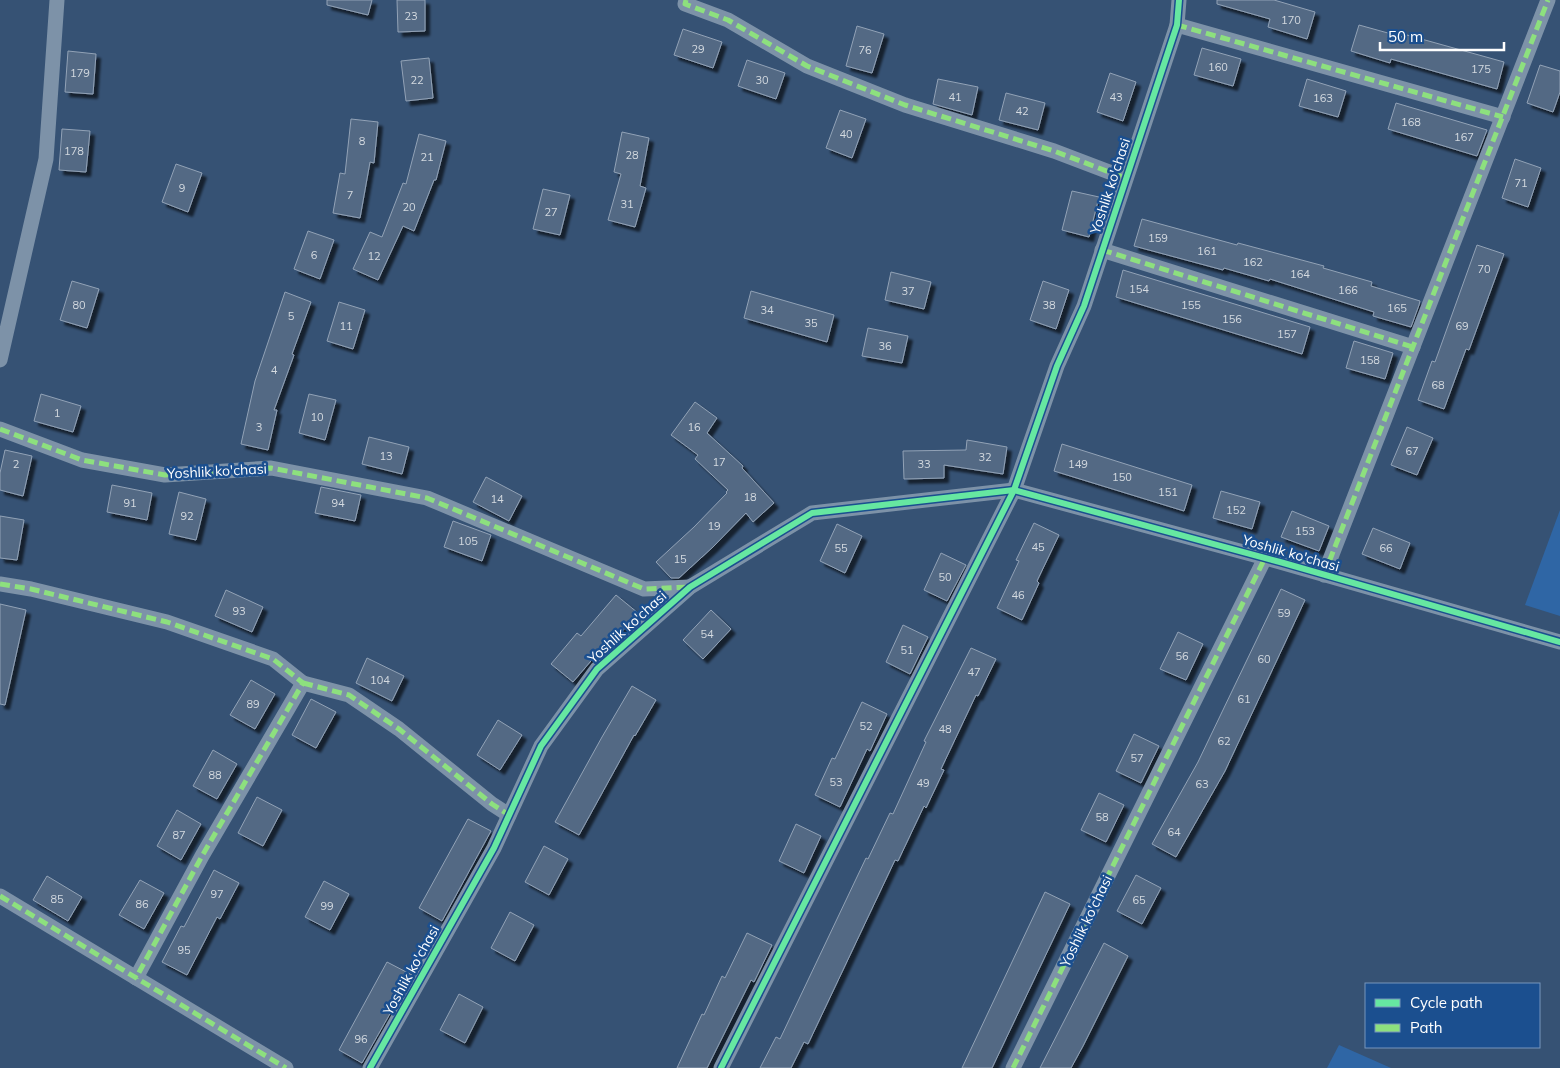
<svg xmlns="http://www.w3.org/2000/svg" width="1560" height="1068" font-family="Mulish,sans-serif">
  <defs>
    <filter id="shadow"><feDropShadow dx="4.5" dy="4.5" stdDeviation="1" flood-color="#0009"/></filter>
  </defs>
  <rect width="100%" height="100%" fill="#365274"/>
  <!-- green -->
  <g fill="#2f66a5">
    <polygon points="1560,510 1560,616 1525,605"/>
    <polygon points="1339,1045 1391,1068 1327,1068"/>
  </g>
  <!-- building -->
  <g fill="#526984" stroke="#92a2b6" filter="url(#shadow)">
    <polygon points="327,0 372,0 368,15 327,5"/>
    <polygon points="397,0 425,0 425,31 398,32"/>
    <polygon points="1217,0 1274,0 1315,12 1307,39 1268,27 1270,19 1217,4"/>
    <polygon points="1359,25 1406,38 1407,35 1504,62 1497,89 1391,59 1390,63 1351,51"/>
    <polygon points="857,26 884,34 872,73 846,66"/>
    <polygon points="683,29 722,42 713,68 674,55"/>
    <polygon points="1202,48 1241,59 1233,86 1194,75"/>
    <polygon points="68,51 96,54 93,94 65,92"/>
    <polygon points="429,58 433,98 406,101 401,61"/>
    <polygon points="747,60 785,73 776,99 738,86"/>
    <polygon points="1540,65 1560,71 1560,92 1553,112 1527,103"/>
    <polygon points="1110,73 1136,82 1123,121 1097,112"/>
    <polygon points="938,79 978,87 972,115 933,104"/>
    <polygon points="1307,79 1346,91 1338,117 1299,106"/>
    <polygon points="1006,93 1045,103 1038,130 999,120"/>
    <polygon points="1396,103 1487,130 1477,156 1388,129"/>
    <polygon points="840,110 866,119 852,158 826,148"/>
    <polygon points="351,119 378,122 374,163 370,162 360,218 333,213 340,173 345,174"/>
    <polygon points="62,129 90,131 86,172 59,170"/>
    <polygon points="622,132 649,138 640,186 646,188 635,227 608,220 621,174 614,172"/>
    <polygon points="419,134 446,141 436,180 434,180 414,231 403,226 378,280 353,269 370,232 382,237 403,183 406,184"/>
    <polygon points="1515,159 1541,168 1528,207 1502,198"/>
    <polygon points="176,164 202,173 188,212 162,202"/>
    <polygon points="543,189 570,195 560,235 533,229"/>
    <polygon points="1072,191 1099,197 1089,237 1062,230"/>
    <polygon points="1142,219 1237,245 1238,243 1324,266 1323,268 1372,282 1371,286 1420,301 1419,305 1411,327 1373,316 1374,312 1270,279 1269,281 1224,268 1223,270 1134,246"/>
    <polygon points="308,231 334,240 320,279 294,269"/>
    <polygon points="1477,245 1504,254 1469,350 1466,349 1444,409 1418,400 1432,361 1435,362"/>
    <polygon points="1123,270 1310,327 1302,354 1116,297"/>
    <polygon points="891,272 931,282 924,309 885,300"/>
    <polygon points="72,281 99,289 87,328 60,320"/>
    <polygon points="1043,281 1069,290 1056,329 1030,320"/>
    <polygon points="751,291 834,315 827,342 744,318"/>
    <polygon points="285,292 311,302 292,354 294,355 274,410 277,410 268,450 241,444 255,381"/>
    <polygon points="339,302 365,310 353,349 327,341"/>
    <polygon points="868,328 908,336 902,363 862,356"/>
    <polygon points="1354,341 1393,353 1385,379 1346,368"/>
    <polygon points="41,394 81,406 73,432 34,421"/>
    <polygon points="309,394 336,400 325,440 299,433"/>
    <polygon points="695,402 717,418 707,433 743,466 742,468 774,503 753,522 746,513 713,547 679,578 671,578 656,562 694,527 727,493 726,492 728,490 695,459 698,455 671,435"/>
    <polygon points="1407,427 1433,438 1417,475 1391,465"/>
    <polygon points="369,437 409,447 402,474 362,464"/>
    <polygon points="967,440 1007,447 1003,474 944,465 944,478 904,479 903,451 966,450"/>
    <polygon points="1062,444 1192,485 1184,511 1054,471"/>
    <polygon points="5,450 32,456 23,496 0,490 0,473"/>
    <polygon points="486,477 522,496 509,521 473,502"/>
    <polygon points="112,485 152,493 147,520 107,512"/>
    <polygon points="321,487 361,495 355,521 315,513"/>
    <polygon points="1221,491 1260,502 1252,529 1213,518"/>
    <polygon points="179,492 206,499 196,540 169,534"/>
    <polygon points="1292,511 1329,526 1319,551 1281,537"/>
    <polygon points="0,516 24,520 17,560 0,558"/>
    <polygon points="453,521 491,535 482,561 444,547"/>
    <polygon points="1034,523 1059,535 1037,581 1039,583 1022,620 997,608 1019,561 1016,560"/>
    <polygon points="837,524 862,536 845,573 820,561"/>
    <polygon points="1373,528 1410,543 1400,569 1362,554"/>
    <polygon points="941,553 966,565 947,601 924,590"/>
    <polygon points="1281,589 1305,600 1225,771 1176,857 1152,844 1198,762"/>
    <polygon points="226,590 263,607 252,632 215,616"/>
    <polygon points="616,595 638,613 612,643 608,641 573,682 551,664 577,633 581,636"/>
    <polygon points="0,604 26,610 5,705 0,704"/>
    <polygon points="711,610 731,629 703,659 683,640"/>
    <polygon points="903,625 928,637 910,674 886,662"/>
    <polygon points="1178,632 1203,644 1186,680 1160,669"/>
    <polygon points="971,648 996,659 978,696 976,695 941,769 944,770 926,808 924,806 898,861 895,860 808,1044 804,1042 791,1068 760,1068 776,1037 780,1039 866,858 868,859 890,813 893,814 926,742 924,741"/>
    <polygon points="367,658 404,676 392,701 356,683"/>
    <polygon points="251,680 275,694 255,729 230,715"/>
    <polygon points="632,686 656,700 635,736 634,735 579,835 555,822 602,737"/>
    <polygon points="311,699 336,712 316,748 292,735"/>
    <polygon points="862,702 887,714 870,751 867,749 840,807 815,795 832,758 835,759"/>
    <polygon points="498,720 522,735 500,770 477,755"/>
    <polygon points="1134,734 1159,746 1141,783 1116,771"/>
    <polygon points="213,750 237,764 217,799 193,786"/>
    <polygon points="1099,793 1124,805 1106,842 1081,830"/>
    <polygon points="257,797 282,810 263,846 238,833"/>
    <polygon points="177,810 201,824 181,860 157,846"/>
    <polygon points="468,819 491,831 442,921 419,908"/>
    <polygon points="796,824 821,836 804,873 779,861"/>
    <polygon points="544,846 568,859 549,895 525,882"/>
    <polygon points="214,870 239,883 220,919 217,917 187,975 162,962 181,926 184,927"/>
    <polygon points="1136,875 1161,888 1142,924 1117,911"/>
    <polygon points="47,876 82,897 68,921 33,900"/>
    <polygon points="140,880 164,893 144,929 119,915"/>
    <polygon points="324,881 349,894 330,930 305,917"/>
    <polygon points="1045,892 1070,904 992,1068 962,1068"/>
    <polygon points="510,912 534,925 515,961 491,948"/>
    <polygon points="747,933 772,945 754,982 751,980 707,1068 677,1068 702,1014 704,1015 722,976 725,978"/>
    <polygon points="1104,943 1128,956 1083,1046 1071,1068 1040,1068"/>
    <polygon points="387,962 412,975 362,1063 339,1050"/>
    <polygon points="459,994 483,1007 465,1043 440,1030"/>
  </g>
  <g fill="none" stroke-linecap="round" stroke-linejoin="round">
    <!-- street -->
    <g stroke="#7d92a8" stroke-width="15">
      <polyline points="686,0 685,4 728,20 807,66 905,105 1054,151 1125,178"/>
      <polyline points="1177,25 1503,117"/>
      <polyline points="1102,250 1413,347"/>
      <polyline points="0,360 46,159 57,0"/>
      <polyline points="0,429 82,460 165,475 271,468 427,498 644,589 690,587"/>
      <polyline points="1324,575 1548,0"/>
      <polyline points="0,584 31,589 167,622 273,659 303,683 202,856 136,978"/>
      <polyline points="303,683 349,695 399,729 492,804 509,815"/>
      <polyline points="0,896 286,1068"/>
      <polyline points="370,1068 494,848 541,746 597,669 690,587 812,513 1014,490 1280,562 1560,642"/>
      <polyline points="721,1068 1014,490 1057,366 1084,306 1177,25 1179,0"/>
      <polyline points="1013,1068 1265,558"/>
    </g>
    <!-- quiet -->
    <g stroke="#8de07e" stroke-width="5" stroke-dasharray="10 5" stroke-linecap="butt">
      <polyline points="686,0 685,4 728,20 807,66 905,105 1054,151 1125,178"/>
      <polyline points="1177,25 1503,117"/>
      <polyline points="1102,250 1413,347"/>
      <polyline points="0,429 82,460 165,475 271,468 427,498 644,589 690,587"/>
      <polyline points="1324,575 1548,0"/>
      <polyline points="0,584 31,589 167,622 273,659 303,683 202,856 136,978"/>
      <polyline points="303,683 349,695 399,729 492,804 509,815"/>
      <polyline points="0,896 286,1068"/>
      <polyline points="1013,1068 1265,558"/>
    </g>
    <defs>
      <g id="cycleway">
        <polyline points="370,1068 494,848 541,746 597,669 690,587 812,513 1014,490 1280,562 1560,642"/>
        <polyline points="721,1068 1014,490 1057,366 1084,306 1177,25 1179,0"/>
      </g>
    </defs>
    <!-- cycleway casing -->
    <use href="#cycleway" stroke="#1b4f8f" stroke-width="9"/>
    <!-- cycleway -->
    <use href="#cycleway" stroke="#66e7a1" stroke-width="6"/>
  </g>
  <g text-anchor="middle" stroke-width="5" stroke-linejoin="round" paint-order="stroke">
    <!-- number labels -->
    <g font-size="11" fill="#d4dae0">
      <text x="411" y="20">23</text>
      <text x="1291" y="24">170</text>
      <text x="698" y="53">29</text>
      <text x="865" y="54">76</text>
      <text x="1218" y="71">160</text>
      <text x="1481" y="73">175</text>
      <text x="80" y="77">179</text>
      <text x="417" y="84">22</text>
      <text x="762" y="84">30</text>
      <text x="955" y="101">41</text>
      <text x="1116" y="101">43</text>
      <text x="1323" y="102">163</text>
      <text x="1022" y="115">42</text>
      <text x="1411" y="126">168</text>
      <text x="846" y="138">40</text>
      <text x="1464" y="141">167</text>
      <text x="362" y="145">8</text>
      <text x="74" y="155">178</text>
      <text x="632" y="159">28</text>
      <text x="427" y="161">21</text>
      <text x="1521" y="187">71</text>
      <text x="182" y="192">9</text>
      <text x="350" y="199">7</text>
      <text x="627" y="208">31</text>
      <text x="409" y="211">20</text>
      <text x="551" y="216">27</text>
      <text x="1158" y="242">159</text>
      <text x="1207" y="255">161</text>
      <text x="314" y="259">6</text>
      <text x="374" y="260">12</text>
      <text x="1253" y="266">162</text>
      <text x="1484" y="273">70</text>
      <text x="1300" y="278">164</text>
      <text x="1139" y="293">154</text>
      <text x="1348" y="294">166</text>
      <text x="908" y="295">37</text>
      <text x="79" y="309">80</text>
      <text x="1049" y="309">38</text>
      <text x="1191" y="309">155</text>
      <text x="1397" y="312">165</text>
      <text x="767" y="314">34</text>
      <text x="291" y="320">5</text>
      <text x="1232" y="323">156</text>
      <text x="811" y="327">35</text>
      <text x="346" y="330">11</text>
      <text x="1462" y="330">69</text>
      <text x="1287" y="338">157</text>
      <text x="885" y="350">36</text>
      <text x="1370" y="364">158</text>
      <text x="274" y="374">4</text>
      <text x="1438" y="389">68</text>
      <text x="57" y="417">1</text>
      <text x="317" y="421">10</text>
      <text x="259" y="431">3</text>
      <text x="694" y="431">16</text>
      <text x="1412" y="455">67</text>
      <text x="386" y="460">13</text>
      <text x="985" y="461">32</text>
      <text x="719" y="466">17</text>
      <text x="16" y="468">2</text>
      <text x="924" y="468">33</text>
      <text x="1078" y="468">149</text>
      <text x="1122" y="481">150</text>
      <text x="1168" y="496">151</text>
      <text x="750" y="501">18</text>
      <text x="497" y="503">14</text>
      <text x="130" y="507">91</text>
      <text x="338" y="507">94</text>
      <text x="1236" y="514">152</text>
      <text x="187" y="520">92</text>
      <text x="714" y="530">19</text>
      <text x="1305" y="535">153</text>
      <text x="468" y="545">105</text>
      <text x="1038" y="551">45</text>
      <text x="841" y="552">55</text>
      <text x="1386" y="552">66</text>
      <text x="680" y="563">15</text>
      <text x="945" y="581">50</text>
      <text x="1018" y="599">46</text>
      <text x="239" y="615">93</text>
      <text x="1284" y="617">59</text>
      <text x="707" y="638">54</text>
      <text x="907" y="654">51</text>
      <text x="1182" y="660">56</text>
      <text x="1264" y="663">60</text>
      <text x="974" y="676">47</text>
      <text x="380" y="684">104</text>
      <text x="1244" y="703">61</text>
      <text x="253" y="708">89</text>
      <text x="866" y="730">52</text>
      <text x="945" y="733">48</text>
      <text x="1224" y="745">62</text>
      <text x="1137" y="762">57</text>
      <text x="215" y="779">88</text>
      <text x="836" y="786">53</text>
      <text x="923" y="787">49</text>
      <text x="1202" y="788">63</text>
      <text x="1102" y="821">58</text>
      <text x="1174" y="836">64</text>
      <text x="179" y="839">87</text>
      <text x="217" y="898">97</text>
      <text x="57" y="903">85</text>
      <text x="1139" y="904">65</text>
      <text x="142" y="908">86</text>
      <text x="327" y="910">99</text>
      <text x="184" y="954">95</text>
      <text x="361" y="1043">96</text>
    </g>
    <!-- street labels -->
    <g font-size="14" fill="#fff" stroke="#1b4f8f">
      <text transform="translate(1110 186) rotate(-72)" y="5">Yoshlik ko'chasi</text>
      <text transform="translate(217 471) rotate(-3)" y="5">Yoshlik ko'chasi</text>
      <text transform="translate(1291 553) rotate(16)" y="5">Yoshlik ko'chasi</text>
      <text transform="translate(627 627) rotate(-42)" y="5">Yoshlik ko'chasi</text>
      <text transform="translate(1086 921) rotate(-64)" y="5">Yoshlik ko'chasi</text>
      <text transform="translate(411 970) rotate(-61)" y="5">Yoshlik ko'chasi</text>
    </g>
  </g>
  <!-- legend -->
  <rect x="1365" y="983" width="175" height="65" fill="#1b4f8f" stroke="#7695bc"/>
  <rect x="1375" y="999" width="25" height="8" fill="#66e7a1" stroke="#7695bc"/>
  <text x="1410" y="1008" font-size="15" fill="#ffffff">Cycle path</text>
  <rect x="1375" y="1024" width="25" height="8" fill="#8de07e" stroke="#7695bc"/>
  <text x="1410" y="1033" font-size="15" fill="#ffffff">Path</text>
  <!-- scale -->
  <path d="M1380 42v8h124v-8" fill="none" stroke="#ffffff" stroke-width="2.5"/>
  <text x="1388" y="42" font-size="15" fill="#ffffff" stroke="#1b4f8f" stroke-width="4" paint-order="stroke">50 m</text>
</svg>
